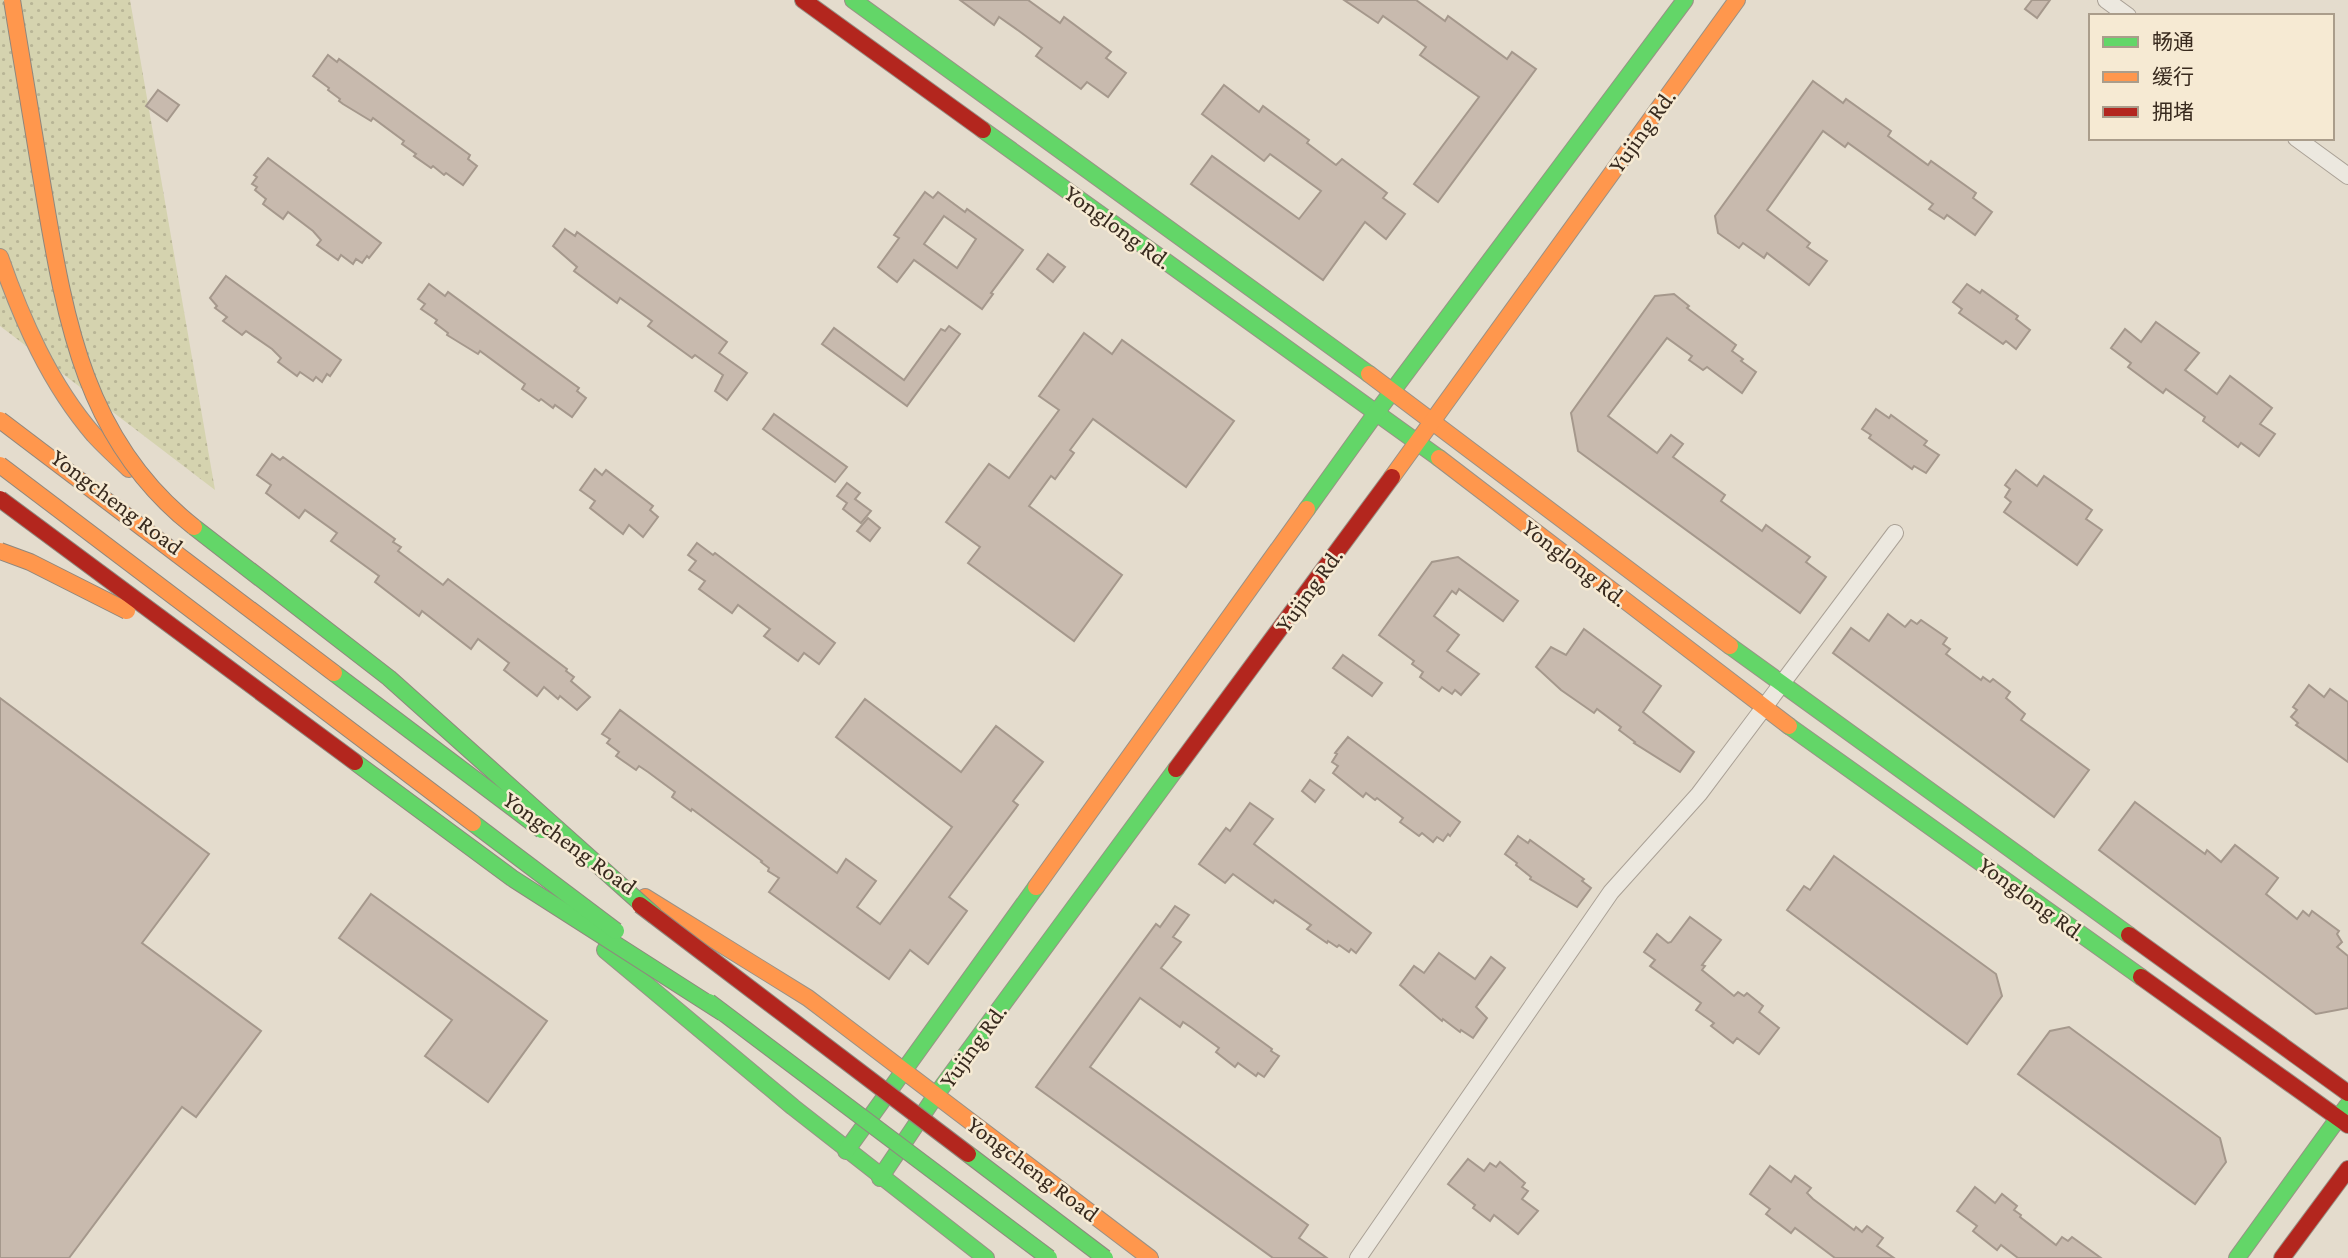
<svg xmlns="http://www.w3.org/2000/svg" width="2348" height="1258" font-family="'Crimson Pro','Noto Sans SC',serif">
  <defs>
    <pattern id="grass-dots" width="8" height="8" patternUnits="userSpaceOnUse" patternTransform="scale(1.75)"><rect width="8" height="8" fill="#d5d3af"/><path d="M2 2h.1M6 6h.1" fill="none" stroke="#b8b596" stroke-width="1.8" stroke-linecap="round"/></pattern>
  </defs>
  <rect width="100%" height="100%" fill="#e4dccd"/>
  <!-- grass -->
  <polygon fill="url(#grass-dots)" points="0,0 130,0 215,490 0,326"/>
  <!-- building -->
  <g fill="#c8baae" stroke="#a5988c" stroke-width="2" fill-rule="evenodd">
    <polygon points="960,0 1028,0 1060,23 1064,17 1111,52 1106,58 1126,73 1108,97 1087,82 1081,89 1036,56 1042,48 1019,31 999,17 994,25"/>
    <polygon points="1344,0 1416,0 1445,21 1448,16 1507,59 1512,52 1536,69 1438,202 1414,184 1479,97 1420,55 1426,47 1407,33 1383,16 1378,23"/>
    <polygon points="2032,0 2050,0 2037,18 2025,9"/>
    <polygon points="328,55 337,62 339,59 470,155 468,159 477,166 463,185 446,173 444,175 433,166 431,168 414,156 416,154 402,144 404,141 373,118 371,121 343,104 339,101 340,99 328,90 329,88 313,76"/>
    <polygon points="1813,81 1843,103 1846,99 1891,131 1888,136 1928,165 1931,161 1976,193 1973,198 1992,212 1975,235 1947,215 1944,219 1929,209 1933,204 1848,143 1845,147 1823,131 1767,210 1805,239 1810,243 1807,247 1827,261 1809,285 1767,253 1764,258 1743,243 1739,248 1718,233 1715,216"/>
    <polygon points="1224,85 1259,112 1263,106 1309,140 1307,143 1336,165 1342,159 1387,193 1383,198 1405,214 1386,239 1365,222 1323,280 1191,184 1212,156 1299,219 1321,191 1270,154 1264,161 1202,114"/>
    <polygon points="158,90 179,105 167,121 146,106"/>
    <polygon points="268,158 381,243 369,258 367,256 362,263 356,259 353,264 341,255 338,260 317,245 321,240 313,231 288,212 283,219 263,204 266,199 255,190 257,187 252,184 257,177 254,175"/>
    <path d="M925 192 933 198 938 192 965 212 967 209 1023 250 991 293 993 294 982 309 914 260 897 282 878 267 899 238 894 235ZM944 216 976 239 957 268 924 244Z"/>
    <polygon points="565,229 575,236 577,232 727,342 719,353 747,373 727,400 715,391 723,375 695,355 692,358 648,326 652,321 620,298 617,303 574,271 577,267 553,246"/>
    <polygon points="1048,254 1065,267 1053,282 1037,269"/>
    <polygon points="226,276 341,360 330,376 327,374 322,382 316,377 313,381 300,372 297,376 278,362 281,358 272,349 246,331 242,335 223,321 227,317 215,308 217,306 210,298"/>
    <polygon points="429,284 445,296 448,292 579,388 577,391 586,398 572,417 555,405 553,408 541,399 539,401 522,389 525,384 480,351 478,354 447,335 448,333 435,323 437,320 421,309 425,304 418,299"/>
    <polygon points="1967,284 1980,293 1982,290 2018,316 2016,319 2030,330 2016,349 2006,341 2003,344 1959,313 1962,309 1953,302"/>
    <polygon points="1674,294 1689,306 1687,308 1736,345 1732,351 1743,359 1741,361 1756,372 1742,393 1707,367 1703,370 1689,360 1692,356 1667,338 1608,416 1657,453 1671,435 1683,444 1673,457 1725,495 1721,501 1762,531 1766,525 1810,557 1806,562 1826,577 1800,613 1578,451 1571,413 1655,296"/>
    <polygon points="2156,322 2199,353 2185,370 2217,394 2230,376 2272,408 2260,424 2275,434 2259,456 2241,443 2238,447 2203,421 2205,417 2166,389 2163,393 2128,367 2131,363 2111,348 2125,329 2141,342"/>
    <polygon points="949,326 960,334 907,406 822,344 834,328 904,380 941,329 945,331"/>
    <polygon points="1084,333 1112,354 1122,340 1234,421 1186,487 1093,419 1070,450 1074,453 1055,479 1051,476 1029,506 1122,575 1074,641 968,563 980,547 946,522 989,464 1009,478 1059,410 1039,396"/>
    <polygon points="1876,409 1889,418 1891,415 1902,423 1927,441 1924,445 1939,455 1926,473 1914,466 1912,469 1869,438 1871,435 1862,429"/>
    <polygon points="774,414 847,467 835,482 763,429"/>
    <polygon points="272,454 280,460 283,457 395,539 393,542 401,547 398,551 443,585 448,579 567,669 566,671 574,677 571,681 590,697 577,710 560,696 558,699 544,687 537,696 504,670 509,663 478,639 471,649 422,611 419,616 375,582 379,576 331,541 337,533 305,510 299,518 266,493 271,485 257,475"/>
    <polygon points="595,469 602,475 606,470 653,506 650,510 658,517 643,537 629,525 623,534 590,508 595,501 580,490"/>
    <polygon points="2016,470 2037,486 2044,476 2092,510 2086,519 2102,530 2077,565 2004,512 2011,502 2005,497 2010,489 2005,485"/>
    <polygon points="847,483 860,493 855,499 871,511 861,523 843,509 847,503 837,496"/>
    <polygon points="868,518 880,528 870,541 857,531"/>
    <polygon points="697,543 713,555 715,553 835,643 819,664 804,653 798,661 764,636 770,629 738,605 732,613 699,589 705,581 689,570 696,561 688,555"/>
    <polygon points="1458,557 1518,601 1503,621 1459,589 1456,594 1452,591 1434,616 1459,635 1447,651 1479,674 1461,695 1455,690 1452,694 1442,687 1439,691 1420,677 1423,672 1412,664 1414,661 1379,635 1432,562"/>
    <polygon points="1888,614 1905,627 1911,620 1917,624 1921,620 1947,638 1943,644 1950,649 1946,654 1981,680 1983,677 1990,682 1993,679 2010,692 2006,698 2025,714 2021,720 2089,770 2054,817 1833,653 1851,628 1869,641"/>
    <polygon points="1584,629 1661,686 1643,712 1694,752 1680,772 1634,743 1635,742 1619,730 1621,727 1597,709 1594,713 1561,690 1536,667 1551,647 1566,655"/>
    <polygon points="1343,655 1382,683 1372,696 1333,668"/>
    <polygon points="2309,685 2324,697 2330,689 2348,702 2348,762 2296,725 2298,723 2291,717 2297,710 2293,707"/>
    <polygon points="0,698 209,854 142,943 261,1031 196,1117 182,1107 69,1258 0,1258"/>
    <polygon points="865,699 961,772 996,726 1043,762 1013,801 1018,805 949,897 967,911 928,964 910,950 889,979 769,892 779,878 768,871 769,868 761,862 762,861 692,809 691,811 672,797 675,792 648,772 639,766 636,770 616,756 619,752 607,743 610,739 602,734 620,710 837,873 846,859 876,881 857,907 880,924 952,827 836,737"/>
    <polygon points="1348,737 1460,822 1450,836 1448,834 1443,841 1437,837 1433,842 1422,833 1419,836 1400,822 1403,818 1377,798 1375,800 1366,793 1363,797 1333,773 1338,766 1332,762 1337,754 1335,753"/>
    <polygon points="1310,780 1324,790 1315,802 1302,791"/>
    <polygon points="2135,802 2205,854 2207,850 2221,862 2235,845 2278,878 2266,894 2297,919 2303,911 2309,916 2312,911 2339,931 2337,934 2342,942 2337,947 2348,956 2348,1008 2316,1014 2099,850"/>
    <polygon points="1250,803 1273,819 1254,844 1371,933 1356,953 1351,949 1349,952 1339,945 1337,947 1328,941 1327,943 1307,929 1311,925 1275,900 1273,903 1233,874 1225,883 1199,864 1226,828 1230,831"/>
    <polygon points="1518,836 1528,843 1530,840 1584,879 1582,881 1591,888 1577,907 1530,879 1531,877 1516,865 1517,863 1505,854"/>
    <polygon points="1834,856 1996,974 2002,996 1967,1044 1787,910 1804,886 1810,890"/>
    <polygon points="371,894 547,1021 488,1102 425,1056 452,1020 339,938"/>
    <polygon points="1175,906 1189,915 1173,937 1181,942 1161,968 1272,1049 1271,1051 1279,1056 1264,1077 1258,1073 1256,1076 1238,1063 1235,1067 1216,1052 1219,1048 1192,1028 1183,1022 1180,1027 1140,998 1090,1067 1308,1225 1299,1238 1327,1258 1273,1258 1036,1087 1156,924 1160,927"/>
    <polygon points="1690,917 1721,940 1702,965 1705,966 1702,970 1734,996 1738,992 1744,996 1747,993 1763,1006 1759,1012 1779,1028 1759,1054 1737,1038 1733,1043 1711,1026 1714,1023 1696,1010 1701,1003 1650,966 1655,960 1644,952 1657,934 1668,943 1671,942"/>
    <polygon points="1439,953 1475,979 1491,957 1505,968 1476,1007 1487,1018 1473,1038 1461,1030 1460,1032 1443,1019 1442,1021 1400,985 1414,966 1424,973"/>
    <polygon points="2069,1027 2220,1138 2226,1162 2195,1204 2018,1074 2050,1031"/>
    <polygon points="1468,1159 1484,1171 1490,1163 1496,1167 1500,1162 1525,1183 1522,1187 1528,1191 1522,1199 1538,1211 1518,1234 1494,1215 1490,1221 1473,1208 1475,1205 1448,1184"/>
    <polygon points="1770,1166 1791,1182 1795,1176 1811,1188 1807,1193 1813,1199 1854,1230 1856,1227 1862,1232 1867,1226 1883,1238 1877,1246 1894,1258 1835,1258 1795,1228 1791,1233 1766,1214 1770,1209 1750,1194"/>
    <polygon points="1975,1187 1995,1203 2002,1194 2017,1206 2014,1210 2021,1215 2020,1217 2056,1245 2062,1237 2068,1241 2072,1237 2101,1258 2018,1258 2001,1245 1997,1250 1973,1231 1977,1226 1957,1211"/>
  </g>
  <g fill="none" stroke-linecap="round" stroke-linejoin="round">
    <defs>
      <g id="street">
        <polyline points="2106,0 2128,16"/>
        <polyline points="2296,138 2348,176"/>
        <polyline points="1358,1258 1611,892 1699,794 1895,533"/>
      </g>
      <g id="fast">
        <polyline points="853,0 1369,374"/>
        <polyline points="983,130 1439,458"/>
        <polyline points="1307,509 1376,413 1685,0"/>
        <polyline points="1730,646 2129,935"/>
        <polyline points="1789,726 2141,977"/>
        <polyline points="605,950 793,1107 986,1258"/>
        <polyline points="846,1151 1036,887"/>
        <polyline points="880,1178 936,1095 1176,769"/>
        <polyline points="2237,1258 2347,1106"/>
      </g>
      <g id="slow">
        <path d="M0 257C22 320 50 384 94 435 105 447 117 458 129 469"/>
        <polyline points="1369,374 1730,646"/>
        <polyline points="1439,458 1789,726"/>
        <polyline points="1392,477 1737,0"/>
        <polyline points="1036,887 1307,509"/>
        <polyline points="645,897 808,998 1150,1258"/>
      </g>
      <g id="jam">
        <polyline points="803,0 983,130"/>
        <polyline points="1176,769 1392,477"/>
        <polyline points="2129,935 2348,1093"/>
        <polyline points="2141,977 2348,1125"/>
        <polyline points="2282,1258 2348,1169"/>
      </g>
    </defs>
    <!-- street casing -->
    <use href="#street" stroke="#aaa196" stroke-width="18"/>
    <!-- fast casing -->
    <use href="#fast" stroke="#999186" stroke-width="18"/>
    <!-- slow casing -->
    <use href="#slow" stroke="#999186" stroke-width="18"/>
    <!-- jam casing -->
    <use href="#jam" stroke="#999186" stroke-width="18"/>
    <!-- street -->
    <use href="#street" stroke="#ece8df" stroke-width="16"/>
    <!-- fast -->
    <use href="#fast" stroke="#63d668" stroke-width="16"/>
    <!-- slow -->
    <use href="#slow" stroke="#ff974d" stroke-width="16"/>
    <!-- jam -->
    <use href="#jam" stroke="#b3261e" stroke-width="16"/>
    <defs>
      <g id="fast-bridge">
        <polyline points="194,527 389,678 655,916"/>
        <polyline points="334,673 542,830"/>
        <polyline points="355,762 512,878 723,1013"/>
        <polyline points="473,823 616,931"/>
        <polyline points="709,1002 1049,1258"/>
        <polyline points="968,1154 1105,1258"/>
      </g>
      <g id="slow-bridge">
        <path d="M12 0C22 63 33 126 43 188 65 318 84 441 194 527"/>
        <polyline points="0,420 334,673"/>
        <polyline points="0,465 473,823"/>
        <polyline points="0,551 30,562 127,611"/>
      </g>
      <g id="jam-bridge">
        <polyline points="0,499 355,762"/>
        <polyline points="640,905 968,1154"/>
      </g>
    </defs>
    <!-- fast-bridge casing -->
    <use href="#fast-bridge" stroke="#8f877d" stroke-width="18" stroke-linecap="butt"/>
    <!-- slow-bridge casing -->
    <use href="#slow-bridge" stroke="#8f877d" stroke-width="18" stroke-linecap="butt"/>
    <!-- jam-bridge casing -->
    <use href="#jam-bridge" stroke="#8f877d" stroke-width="18" stroke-linecap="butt"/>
    <!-- fast-bridge -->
    <use href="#fast-bridge" stroke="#63d668" stroke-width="16"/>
    <!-- slow-bridge -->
    <use href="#slow-bridge" stroke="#ff974d" stroke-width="16"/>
    <!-- jam-bridge -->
    <use href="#jam-bridge" stroke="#b3261e" stroke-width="16"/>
  </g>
  <g text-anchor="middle" stroke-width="5" stroke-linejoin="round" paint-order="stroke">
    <!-- street labels -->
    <g font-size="24" fill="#382a1e" stroke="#f6ead3">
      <text transform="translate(1642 131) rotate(-54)" y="8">Yujing Rd.</text>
      <text transform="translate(1118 227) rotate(36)" y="8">Yonglong Rd.</text>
      <text transform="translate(117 502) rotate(37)" y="8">Yongcheng Road</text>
      <text transform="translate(1575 563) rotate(38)" y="8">Yonglong Rd.</text>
      <text transform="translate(1309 590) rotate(-54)" y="8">Yujing Rd.</text>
      <text transform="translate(570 843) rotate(36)" y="8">Yongcheng Road</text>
      <text transform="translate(2032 899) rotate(36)" y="8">Yonglong Rd.</text>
      <text transform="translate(973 1046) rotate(-54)" y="8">Yujing Rd.</text>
      <text transform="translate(1033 1169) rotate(37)" y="8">Yongcheng Road</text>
    </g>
  </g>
  <!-- legend -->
  <rect x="2089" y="14" width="245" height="126" fill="#f6ead3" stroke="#aa9d8b" stroke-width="2"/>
  <rect x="2103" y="37" width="35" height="10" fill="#63d668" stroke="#aa9d8b" stroke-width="2"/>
  <text x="2152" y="49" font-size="21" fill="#382a1e">畅通</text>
  <rect x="2103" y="72" width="35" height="10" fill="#ff974d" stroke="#aa9d8b" stroke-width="2"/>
  <text x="2152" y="84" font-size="21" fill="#382a1e">缓行</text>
  <rect x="2103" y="107" width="35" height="10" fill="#b3261e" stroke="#aa9d8b" stroke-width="2"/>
  <text x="2152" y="119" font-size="21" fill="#382a1e">拥堵</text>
</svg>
